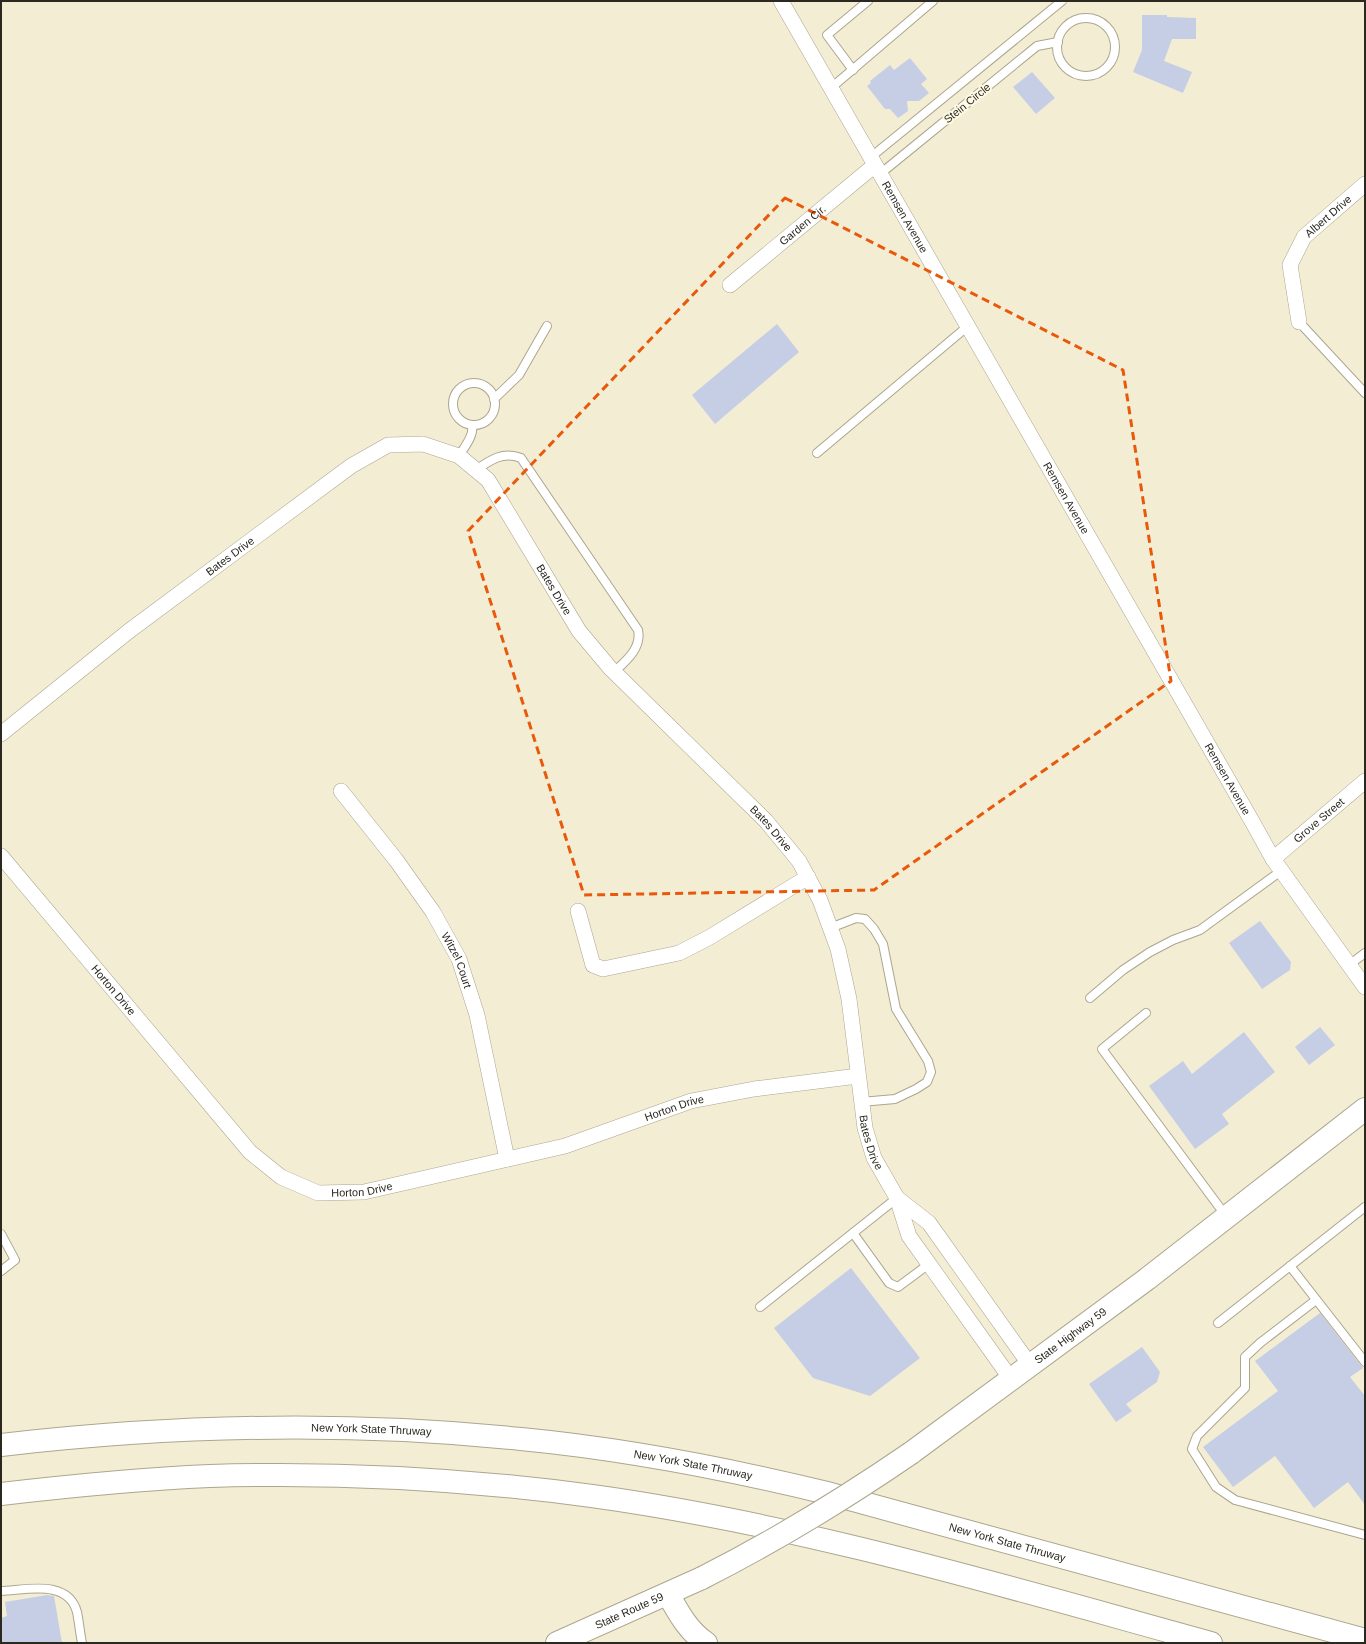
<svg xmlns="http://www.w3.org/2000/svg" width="1366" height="1644" font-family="Helvetica,sans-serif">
  <rect width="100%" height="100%" fill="#f3edd4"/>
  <!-- building -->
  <g fill="#c6cee5">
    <polygon points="1142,15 1167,15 1167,17 1196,18 1196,39 1172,39 1164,61 1192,72 1183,93 1133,72 1142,50"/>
    <polygon points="910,58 927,79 921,84 929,93 919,101 907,101 908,111 898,118 890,109 885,109 867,86 871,83 870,81 890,65 894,70"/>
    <polygon points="1032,72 1055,98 1036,114 1013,87"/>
    <polygon points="777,324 799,352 715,424 692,395"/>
    <polygon points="1260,921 1291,962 1290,970 1262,989 1229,943"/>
    <polygon points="1320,1027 1335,1045 1309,1065 1295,1047"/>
    <polygon points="1244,1032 1275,1072 1222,1114 1229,1124 1195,1149 1149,1086 1183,1061 1192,1074"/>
    <polygon points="851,1268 920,1358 870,1396 813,1378 774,1328"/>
    <polygon points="1320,1313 1363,1368 1350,1377 1365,1396 1365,1505 1348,1482 1314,1508 1275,1456 1233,1487 1203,1447 1278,1391 1255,1361"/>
    <polygon points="1142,1347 1160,1372 1157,1382 1126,1404 1132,1411 1116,1422 1089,1384"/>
    <polygon points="47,1595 54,1596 62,1643 1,1643 1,1618 7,1616 5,1602"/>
  </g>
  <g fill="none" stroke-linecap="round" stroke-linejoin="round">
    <defs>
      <g id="lane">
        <circle cx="1086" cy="47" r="29"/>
        <polyline points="853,70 827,35 868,1"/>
        <polyline points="831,88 933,1"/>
        <polyline points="871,157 1062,1"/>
        <polyline points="880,174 1037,46 1058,42"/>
        <polyline points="1299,322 1365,393"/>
        <circle cx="474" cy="404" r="21"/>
        <polyline points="494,399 519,375 547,326"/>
        <polyline points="817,453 968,326"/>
        <path d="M459 456C465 446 474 436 472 425"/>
        <path d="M476 470C490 460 503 451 521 458L638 630C642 648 626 661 614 672"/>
        <polyline points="830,928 856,918 865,919 874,929 883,944 896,1009 928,1061 931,1072 927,1082 916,1089 895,1099 861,1102"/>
        <polyline points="1349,965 1365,953"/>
        <polyline points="1090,998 1123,970 1150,952 1173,940 1200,930 1281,871"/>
        <polyline points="1146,1013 1102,1049 1226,1216"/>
        <polyline points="853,1233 889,1283 898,1287 929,1264"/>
        <polyline points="1,1234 15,1260 1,1271"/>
        <polyline points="1290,1266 1365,1362"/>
        <polyline points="1316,1300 1260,1343 1245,1357 1245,1388 1197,1436 1192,1449 1216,1487 1235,1500 1365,1535"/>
        <polyline points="760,1307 897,1198"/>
        <polyline points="1218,1323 1365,1207"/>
        <path d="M1 1591C27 1590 68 1579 77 1612 79 1622 80 1633 82 1643"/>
      </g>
      <g id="street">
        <path id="s1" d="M781 1 1253 823 1273 859 1365 987"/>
        <path id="s2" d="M730 285 875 165"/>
        <path id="s3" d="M1299 322 1290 265 1304 237 1365 184"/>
        <path id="s4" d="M1 734 129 631 351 466 388 445 423 444 459 456 488 480 579 631 610 668 766 821 799 861 820 900 838 949 849 999 865 1128 874 1158 897 1198 909 1236 1011 1379"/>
        <path id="s5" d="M341 791 396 860 433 912 459 959 477 1015 507 1159"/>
        <path id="s6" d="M1 856 250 1152 281 1177 318 1193 364 1192 565 1146 691 1101 754 1089 858 1076"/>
        <path id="s7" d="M1273 859 1365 781"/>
        <polyline points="578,911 593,965 603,969 679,953 710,937 808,877"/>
        <polyline points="897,1198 929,1223 1030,1365"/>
      </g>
      <path id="secondary" d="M668 1594C678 1612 688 1631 706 1643"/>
      <g id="primary">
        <path id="s8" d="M911 1453 1147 1279 1365 1109"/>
        <path id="s9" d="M557 1643 702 1578"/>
      </g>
      <g id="highway">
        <path id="s10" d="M1 1445C174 1425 348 1421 521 1439 625 1449 729 1469 831 1494L1365 1640"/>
        <path d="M1 1494C70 1486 140 1479 210 1476 338 1472 466 1479 592 1496 802 1525 1007 1587 1211 1643"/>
      </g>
    </defs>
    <!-- lane casing -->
    <use href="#lane" stroke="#aca68f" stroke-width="10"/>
    <!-- street casing -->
    <use href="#street" stroke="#aca68f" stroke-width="16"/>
    <!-- secondary casing -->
    <use href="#secondary" stroke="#aca68f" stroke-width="24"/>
    <!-- primary casing -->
    <use href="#primary" stroke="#aca68f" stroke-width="24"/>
    <!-- highway casing -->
    <use href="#highway" stroke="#aca68f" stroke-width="24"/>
    <!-- lane -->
    <use href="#lane" stroke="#fff" stroke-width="8"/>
    <!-- street -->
    <use href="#street" stroke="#fff" stroke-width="15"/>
    <!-- secondary -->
    <use href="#secondary" stroke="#fff" stroke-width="22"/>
    <!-- primary -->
    <use href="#primary" stroke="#fff" stroke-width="22"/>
    <!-- highway -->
    <use href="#highway" stroke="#fff" stroke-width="22"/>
    <defs>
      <path id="primary-bridge" d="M702 1578C775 1541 844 1499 911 1453"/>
    </defs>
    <!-- primary-bridge casing -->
    <use href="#primary-bridge" stroke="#aca68f" stroke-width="24" stroke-linecap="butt"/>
    <!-- primary-bridge -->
    <use href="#primary-bridge" stroke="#fff" stroke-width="22"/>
  </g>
  <!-- marked area -->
  <path fill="none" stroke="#e8590c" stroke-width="3" stroke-dasharray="8 5" stroke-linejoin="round" d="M785 198 1123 370 1171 681 874 890 584 895 468 531Z"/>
  <g text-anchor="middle" stroke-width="4" stroke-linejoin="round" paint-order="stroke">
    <!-- street labels -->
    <g font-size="11" fill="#2a281f" stroke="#fffae6">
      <text transform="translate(967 103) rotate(-39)" y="4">Stein Circle</text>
      <text dy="4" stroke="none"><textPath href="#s3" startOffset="121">Albert Drive</textPath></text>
      <text dy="4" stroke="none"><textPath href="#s1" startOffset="249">Remsen Avenue</textPath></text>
      <text dy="4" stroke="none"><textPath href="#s2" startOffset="94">Garden Cir.</textPath></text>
      <text dy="4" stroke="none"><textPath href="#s1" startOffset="573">Remsen Avenue</textPath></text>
      <text dy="4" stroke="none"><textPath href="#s4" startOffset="290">Bates Drive</textPath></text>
      <text dy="4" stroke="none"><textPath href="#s4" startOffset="722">Bates Drive</textPath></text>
      <text dy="4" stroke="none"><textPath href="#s1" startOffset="897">Remsen Avenue</textPath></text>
      <text dy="4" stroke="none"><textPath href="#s7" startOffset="60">Grove Street</textPath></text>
      <text dy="4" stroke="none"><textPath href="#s4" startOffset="1046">Bates Drive</textPath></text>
      <text dy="4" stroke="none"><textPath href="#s5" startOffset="206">Witzel Court</textPath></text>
      <text dy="4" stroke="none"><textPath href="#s6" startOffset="175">Horton Drive</textPath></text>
      <text dy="4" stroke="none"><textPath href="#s6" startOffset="835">Horton Drive</textPath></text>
      <text dy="4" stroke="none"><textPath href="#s4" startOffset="1382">Bates Drive</textPath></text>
      <text dy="4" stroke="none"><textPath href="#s6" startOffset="511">Horton Drive</textPath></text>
      <text dy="4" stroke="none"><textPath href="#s8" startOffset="198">State Highway 59</textPath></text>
      <text dy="4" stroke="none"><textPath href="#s10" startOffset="371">New York State Thruway</textPath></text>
      <text dy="4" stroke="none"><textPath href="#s10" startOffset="695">New York State Thruway</textPath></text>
      <text dy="4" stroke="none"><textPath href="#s10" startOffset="1019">New York State Thruway</textPath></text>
      <text dy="4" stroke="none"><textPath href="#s9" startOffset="79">State Route 59</textPath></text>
    </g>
  </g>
  <!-- border -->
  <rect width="1366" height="1644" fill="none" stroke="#2a281f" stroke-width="4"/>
</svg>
